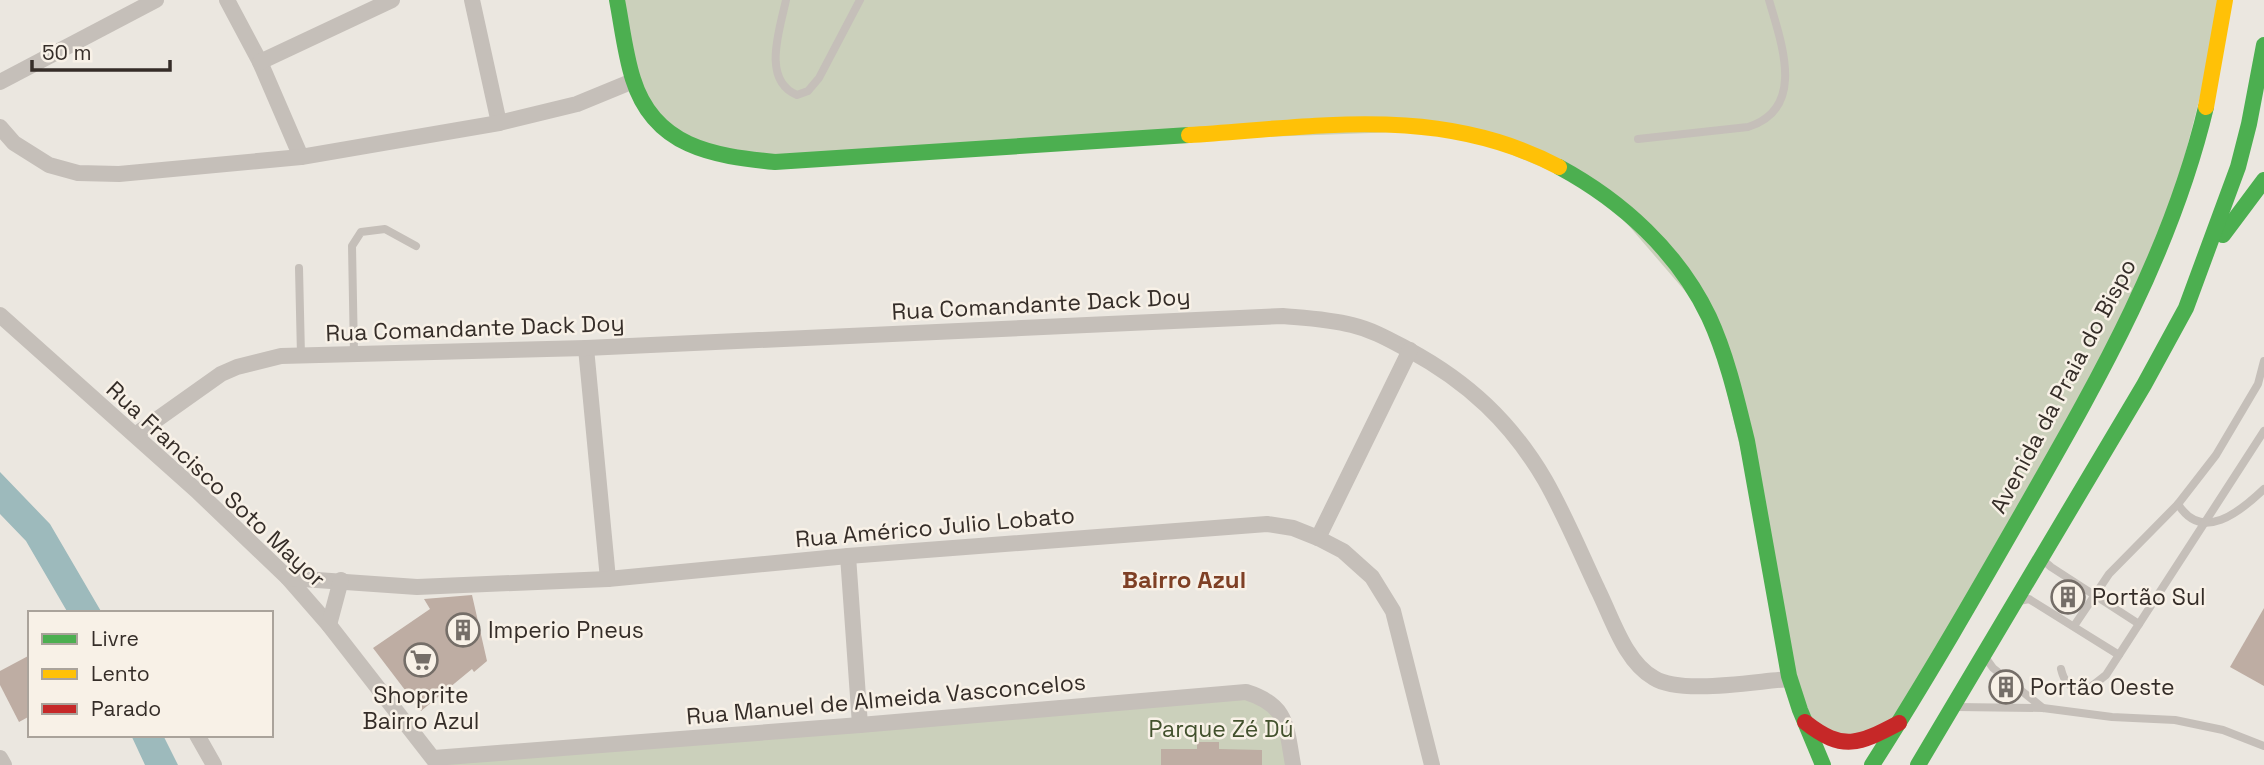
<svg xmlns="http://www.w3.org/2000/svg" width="2264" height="765" font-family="'Space Grotesk',sans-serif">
  <rect width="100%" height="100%" fill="#ebe7e0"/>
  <!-- green -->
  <g fill="#cbd0bb">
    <polygon points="617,0 2225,0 2161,248 1899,723 1860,742 1805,722 1710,320 1598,190 1451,130 731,157 652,117"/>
    <polygon points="1225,692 1269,701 1293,765 438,765"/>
  </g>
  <!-- water -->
  <g fill="#9dbabc">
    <polygon points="0,472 50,524 102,613 68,613 26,541 0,514"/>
    <polygon points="131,735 163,735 178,765 145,765"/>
  </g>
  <!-- building -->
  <g fill="#beada3">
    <polygon points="2066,585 2080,594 2069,610 2055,601"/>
    <polygon points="472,595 487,661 474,672 472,669 421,711 373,648 430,609 424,599"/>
    <polygon points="2264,608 2264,686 2230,667"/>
    <polygon points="30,655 30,716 19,722 0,685 0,671"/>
    <polygon points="1197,742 1219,742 1219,749 1262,750 1262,765 1161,765 1161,749 1197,749"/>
  </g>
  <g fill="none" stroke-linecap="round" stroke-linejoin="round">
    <!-- lane -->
    <g stroke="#c5bfb9" stroke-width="8">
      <path d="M786 0C780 29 761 80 797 95L808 91 819 78 860 0"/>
      <path d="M1638 139 1748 127C1807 109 1781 42 1769 0"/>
      <polyline points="299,268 301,356"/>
      <polyline points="354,354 352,246 361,232 385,229 416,246"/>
      <path d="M2178 504C2202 543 2240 512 2264 489"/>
      <polyline points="2043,560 2051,567 2139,624"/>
      <polyline points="2019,601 2029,599 2119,655"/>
      <polyline points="2074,626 2109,574 2178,504 2216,455 2258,384 2264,361"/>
      <polyline points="1985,657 1993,668 2043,708"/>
      <path d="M2061 669C2064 681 2068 686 2079 690L2092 686 2106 675 2264 431"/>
      <polyline points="1957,707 2043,708 2112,717 2175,720 2223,730 2264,746"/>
    </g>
    <!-- street -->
    <g stroke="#c5bfb9" stroke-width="16">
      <polyline points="227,0 260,62 301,157"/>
      <polyline points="472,0 499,123"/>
      <polyline points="260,62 392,0"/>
      <polyline points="0,82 156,0"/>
      <polyline points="0,127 14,143 49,165 78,173 119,174 301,157 499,123 577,104 633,81"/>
      <polyline points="0,315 196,490 288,578 329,625 438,765"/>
      <polyline points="586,348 608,579"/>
      <path d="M135 435 221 374 237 367 281 356 586 348 1283 316C1306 318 1329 319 1352 325 1373 330 1390 340 1409 350 1468 382 1511 422 1545 480 1565 515 1581 554 1598 590 1612 618 1625 662 1654 678 1681 695 1756 681 1790 679"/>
      <polyline points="1318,538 1410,350"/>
      <polyline points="848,556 860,725"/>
      <polyline points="288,578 417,587 608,579 848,556 1267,524 1293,528 1318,538 1343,551 1372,577 1393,611 1432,765"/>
      <polyline points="329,625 341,580"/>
      <polyline points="197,735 214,765"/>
      <polyline points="0,758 4,765"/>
      <path d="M434 758 860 725 1246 692C1288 705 1286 726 1293 765"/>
    </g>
    <!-- fast -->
    <g stroke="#4caf50" stroke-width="16">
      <path d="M617 0C622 26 625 54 633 79 654 147 713 156 775 162L1189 135"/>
      <path d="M1559 167C1622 201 1678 252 1709 317 1727 356 1737 400 1747 441L1789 676 1800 710 1823 765"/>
      <polyline points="2223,235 2264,180"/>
      <path d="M1872 765C1927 679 1978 590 2029 501 2101 375 2172 250 2206 107"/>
      <polyline points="1918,765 2144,385 2186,308 2238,167 2249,124 2264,45"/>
    </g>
    <!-- slow -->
    <g stroke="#ffc107" stroke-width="16">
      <polyline points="2206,107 2225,0"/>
      <path d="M1189 135C1317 127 1440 104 1559 167"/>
    </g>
    <!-- jam -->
    <path stroke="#c62828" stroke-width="16" d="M1805 722C1843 752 1859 744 1899 723"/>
  </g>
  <!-- icons -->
  <defs>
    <symbol id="building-ring" viewBox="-11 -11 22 22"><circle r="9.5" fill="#f8f1e7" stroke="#756e68" stroke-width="1.5"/><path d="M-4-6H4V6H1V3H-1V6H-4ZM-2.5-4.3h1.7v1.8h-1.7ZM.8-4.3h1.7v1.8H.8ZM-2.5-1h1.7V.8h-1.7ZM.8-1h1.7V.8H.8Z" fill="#756e68"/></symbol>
    <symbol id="supermarket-ring" viewBox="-11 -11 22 22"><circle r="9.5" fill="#f8f1e7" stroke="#756e68" stroke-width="1.5"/><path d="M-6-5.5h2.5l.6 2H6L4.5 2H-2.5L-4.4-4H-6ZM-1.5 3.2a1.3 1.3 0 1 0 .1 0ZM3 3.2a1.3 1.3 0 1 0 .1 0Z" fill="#756e68"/></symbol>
  </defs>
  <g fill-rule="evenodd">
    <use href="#building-ring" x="2049" y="578" width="38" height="38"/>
    <use href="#building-ring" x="444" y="611" width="38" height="38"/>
    <use href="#supermarket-ring" x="402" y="641" width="38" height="38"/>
    <use href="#building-ring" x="1987" y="668" width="38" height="38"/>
  </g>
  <g text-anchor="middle" stroke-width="5" stroke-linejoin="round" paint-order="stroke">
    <!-- street labels -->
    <g font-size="23" fill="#352d28" stroke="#f8f1e7">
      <text transform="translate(1041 304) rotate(-3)" y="8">Rua Comandante Dack Doy</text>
      <text transform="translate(475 328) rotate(-2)" y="8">Rua Comandante Dack Doy</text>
      <text transform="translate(2063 386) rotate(-62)" y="8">Avenida da Praia do Bispo</text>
      <text transform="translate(216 484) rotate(43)" y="8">Rua Francisco Soto Mayor</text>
      <text transform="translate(935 527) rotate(-5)" y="8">Rua Américo Julio Lobato</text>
      <text transform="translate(886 699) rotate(-5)" y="8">Rua Manuel de Almeida Vasconcelos</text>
    </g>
    <!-- poi labels -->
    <g font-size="23" fill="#352d28" stroke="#f8f1e7" text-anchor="start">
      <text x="2092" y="605">Portão Sul</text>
      <text x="488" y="638">Imperio Pneus</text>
      <text x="2030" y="695">Portão Oeste</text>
      <text x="421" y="703" text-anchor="middle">Shoprite<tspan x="421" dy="26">Bairro Azul</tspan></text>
    </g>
    <!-- park labels -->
    <g font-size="23" fill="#42512d" stroke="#f8f1e7">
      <text x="1221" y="737">Parque Zé Dú</text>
    </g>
    <!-- neighbourhood labels -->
    <g font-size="24" font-weight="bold" fill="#7f4025" stroke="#f8f1e7">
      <text x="1184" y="588">Bairro Azul</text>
    </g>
  </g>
  <!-- legend -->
  <rect x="28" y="611" width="245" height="126" fill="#f8f1e7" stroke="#aaa39b" stroke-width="2"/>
  <rect x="42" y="634" width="35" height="10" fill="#4caf50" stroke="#aaa39b" stroke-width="2"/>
  <text x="91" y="646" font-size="21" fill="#352d28">Livre</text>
  <rect x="42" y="669" width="35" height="10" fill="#ffc107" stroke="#aaa39b" stroke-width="2"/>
  <text x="91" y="681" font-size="21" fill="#352d28">Lento</text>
  <rect x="42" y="704" width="35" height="10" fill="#c62828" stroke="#aaa39b" stroke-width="2"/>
  <text x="91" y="716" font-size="21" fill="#352d28">Parado</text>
  <!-- scale -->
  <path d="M32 60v10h138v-10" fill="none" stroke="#352d28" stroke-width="3.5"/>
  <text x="42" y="60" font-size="21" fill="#352d28" stroke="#f8f1e7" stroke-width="5" paint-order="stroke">50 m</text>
</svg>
